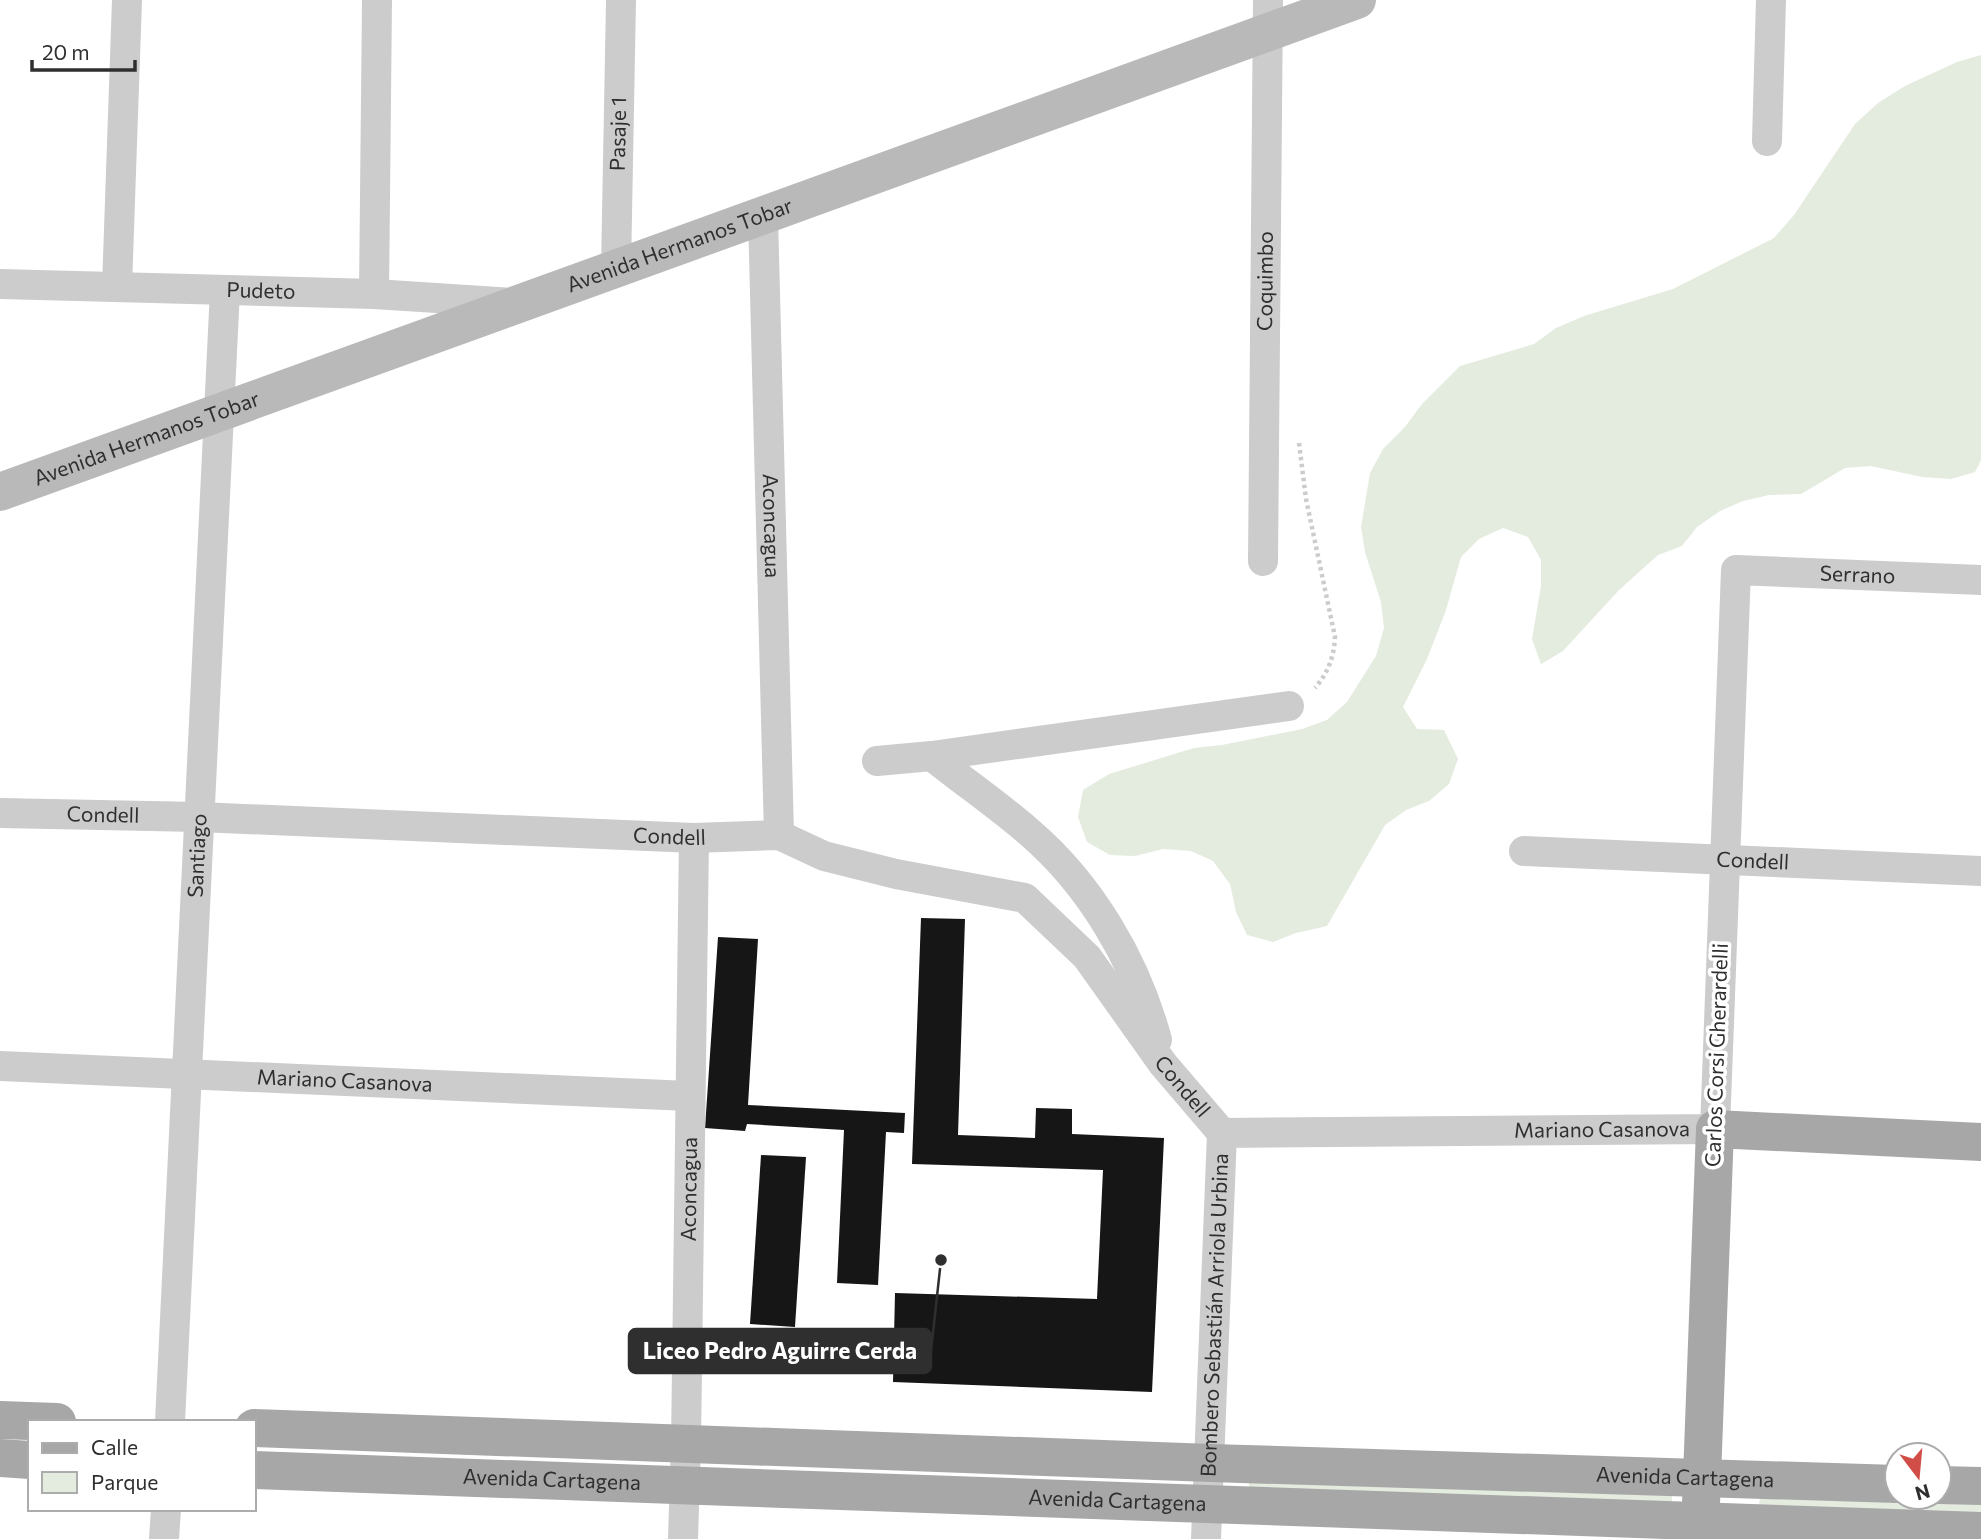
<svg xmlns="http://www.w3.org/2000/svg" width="1981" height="1539" font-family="Commissioner,sans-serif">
  <rect width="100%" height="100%" fill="#fff"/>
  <!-- green -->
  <g fill="#e4ebdf">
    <polygon points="1981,55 1981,460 1975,472 1951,479 1922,477 1871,466 1845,468 1801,494 1769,495 1743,501 1720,511 1697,527 1682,546 1658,555 1619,590 1563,651 1541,664 1532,639 1541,586 1541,560 1528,537 1503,528 1479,539 1461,557 1446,610 1427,659 1403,707 1417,729 1444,730 1458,759 1449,784 1429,801 1406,810 1385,825 1327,926 1296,933 1273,942 1247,935 1236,912 1230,884 1213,861 1191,851 1163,849 1135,856 1110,855 1087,842 1078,817 1083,790 1109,774 1194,748 1222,745 1302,729 1327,720 1347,702 1376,656 1384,628 1381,602 1365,552 1361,527 1370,473 1383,449 1405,427 1422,404 1460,366 1534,344 1556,328 1584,316 1673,289 1774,238 1794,215 1855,124 1878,103 1905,86 1957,62"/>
    <polygon points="1249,1474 1672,1489 1672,1509 1249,1488"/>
    <polygon points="1761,1491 1981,1499 1981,1517 1758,1512"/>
  </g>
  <!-- building -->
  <g fill="#161616">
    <polygon points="921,918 965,919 958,1135 1035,1138 1036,1108 1072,1109 1072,1134 1164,1138 1152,1392 893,1382 895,1293 1097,1299 1103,1170 912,1164"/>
    <polygon points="718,937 758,939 748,1105 905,1113 904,1133 886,1132 878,1285 837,1283 844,1130 747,1124 745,1131 705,1128"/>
    <polygon points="761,1155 806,1157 795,1327 750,1324"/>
  </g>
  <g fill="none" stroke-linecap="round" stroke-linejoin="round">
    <!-- path -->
    <path stroke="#ccc" stroke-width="4.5" stroke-dasharray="3.5 3.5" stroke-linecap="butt" d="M1299 443 1306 499 1335 637C1334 657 1328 673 1315 688"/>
    <!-- street -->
    <g stroke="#ccc" stroke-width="30">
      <polyline points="1767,141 1771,0"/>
      <path id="s1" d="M763 216 779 835"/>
      <path id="s2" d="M616 269 621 0"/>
      <path id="s3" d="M0 284 374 294 513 303"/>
      <polyline points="117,287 127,0"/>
      <polyline points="374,294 377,0"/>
      <path id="s4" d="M1263 561 1268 0"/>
      <path d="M932 756C964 782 998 805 1029 832 1091 885 1136 962 1157 1040"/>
      <polyline points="877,761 932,756 1289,706"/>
      <path id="s5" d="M0 813 199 817 694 838 779 835 824 856 896 874 1025 898 1087 957 1163 1064 1222 1133"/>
      <path id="s6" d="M1524 851 1981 871"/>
      <path id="s7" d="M0 1066 689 1096"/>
      <path id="s8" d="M1222 1133 1715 1129 1736 570 1981 580"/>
      <path id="s9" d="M170 1422 225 290"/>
      <polyline points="164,1539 166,1509"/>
      <path id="s10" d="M683 1539 686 1443 694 838"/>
      <path id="s11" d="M1206 1539 1222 1133"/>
    </g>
    <!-- secondary -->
    <path stroke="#b9b9b9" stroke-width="38" id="s12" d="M0 492 1357 0"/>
    <!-- primary -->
    <g stroke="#a7a7a7" stroke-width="38">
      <polyline points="0,1420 57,1422"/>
      <path id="s13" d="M254 1428 1211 1463 1897 1484"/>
      <polyline points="0,1458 30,1460"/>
      <path id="s14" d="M254 1470C830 1488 1405 1514 1981 1531"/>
      <polyline points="1939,1485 1981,1486"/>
      <polyline points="1701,1504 1715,1129 1981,1142"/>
    </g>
  </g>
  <g text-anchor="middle" stroke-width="7" stroke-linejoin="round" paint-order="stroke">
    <!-- street labels -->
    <g font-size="21" fill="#2f2f2f" stroke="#fff">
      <text dy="7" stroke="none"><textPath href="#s2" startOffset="135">Pasaje 1</textPath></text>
      <text dy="7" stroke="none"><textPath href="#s12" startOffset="723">Avenida Hermanos Tobar</textPath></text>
      <text dy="7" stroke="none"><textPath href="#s4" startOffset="280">Coquimbo</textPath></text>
      <text dy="7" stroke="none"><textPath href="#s3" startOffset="261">Pudeto</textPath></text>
      <text dy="7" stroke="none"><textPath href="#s12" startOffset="156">Avenida Hermanos Tobar</textPath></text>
      <text dy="7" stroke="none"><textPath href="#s1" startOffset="310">Aconcagua</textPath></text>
      <text dy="7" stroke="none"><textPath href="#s8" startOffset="1174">Serrano</textPath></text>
      <text dy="7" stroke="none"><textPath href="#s5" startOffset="103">Condell</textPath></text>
      <text dy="7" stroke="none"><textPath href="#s5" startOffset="670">Condell</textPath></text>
      <text dy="7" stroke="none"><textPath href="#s9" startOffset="567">Santiago</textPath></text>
      <text dy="7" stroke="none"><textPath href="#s6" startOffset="229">Condell</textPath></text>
      <text transform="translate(1717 1055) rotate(-88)" y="7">Carlos Corsi Gherardelli</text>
      <text dy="7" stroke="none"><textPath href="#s7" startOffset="345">Mariano Casanova</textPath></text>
      <text dy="7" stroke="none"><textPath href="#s5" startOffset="1281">Condell</textPath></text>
      <text dy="7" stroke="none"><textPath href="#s8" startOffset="380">Mariano Casanova</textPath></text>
      <text dy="7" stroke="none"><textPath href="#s10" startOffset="350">Aconcagua</textPath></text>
      <text dy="7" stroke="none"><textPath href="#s11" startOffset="224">Bombero Sebastián Arriola Urbina</textPath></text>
      <text dy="7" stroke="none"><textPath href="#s13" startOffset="1432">Avenida Cartagena</textPath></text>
      <text dy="7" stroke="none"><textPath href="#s14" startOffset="298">Avenida Cartagena</textPath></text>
      <text dy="7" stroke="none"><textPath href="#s14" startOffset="864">Avenida Cartagena</textPath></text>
    </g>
  </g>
  <!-- callouts -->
  <path fill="none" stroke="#2f2f2f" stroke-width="2.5" d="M941 1260L931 1351"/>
  <circle fill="#2f2f2f" stroke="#fff" stroke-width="2.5" cx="941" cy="1260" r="7"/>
  <rect fill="#2f2f2f" stroke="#2f2f2f" stroke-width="2.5" x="629" y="1329" width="302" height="44" rx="7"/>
  <g font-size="23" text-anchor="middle" font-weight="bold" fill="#fff">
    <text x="780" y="1359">Liceo Pedro Aguirre Cerda</text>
  </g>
  <!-- legend -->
  <rect x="28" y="1420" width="228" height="91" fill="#ffffff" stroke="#acacac" stroke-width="2"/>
  <rect x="42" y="1443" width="35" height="10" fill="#a7a7a7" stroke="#acacac" stroke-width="2"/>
  <text x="91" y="1455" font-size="21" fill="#2f2f2f">Calle</text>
  <rect x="42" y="1472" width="35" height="21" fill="#e4ebdf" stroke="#acacac" stroke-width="2"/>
  <text x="91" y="1490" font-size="21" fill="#2f2f2f">Parque</text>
  <!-- north arrow -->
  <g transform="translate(1918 1476) rotate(164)"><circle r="33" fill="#ffffff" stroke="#acacac" stroke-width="2"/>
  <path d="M0-5L12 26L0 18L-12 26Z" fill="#d14d47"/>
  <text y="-10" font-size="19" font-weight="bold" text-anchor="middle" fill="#2f2f2f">N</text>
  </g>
  <!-- scale -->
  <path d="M32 60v10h103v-10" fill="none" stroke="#2f2f2f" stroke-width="3.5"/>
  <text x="42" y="60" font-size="21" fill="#2f2f2f" stroke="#ffffff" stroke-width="5" paint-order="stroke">20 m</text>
</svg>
